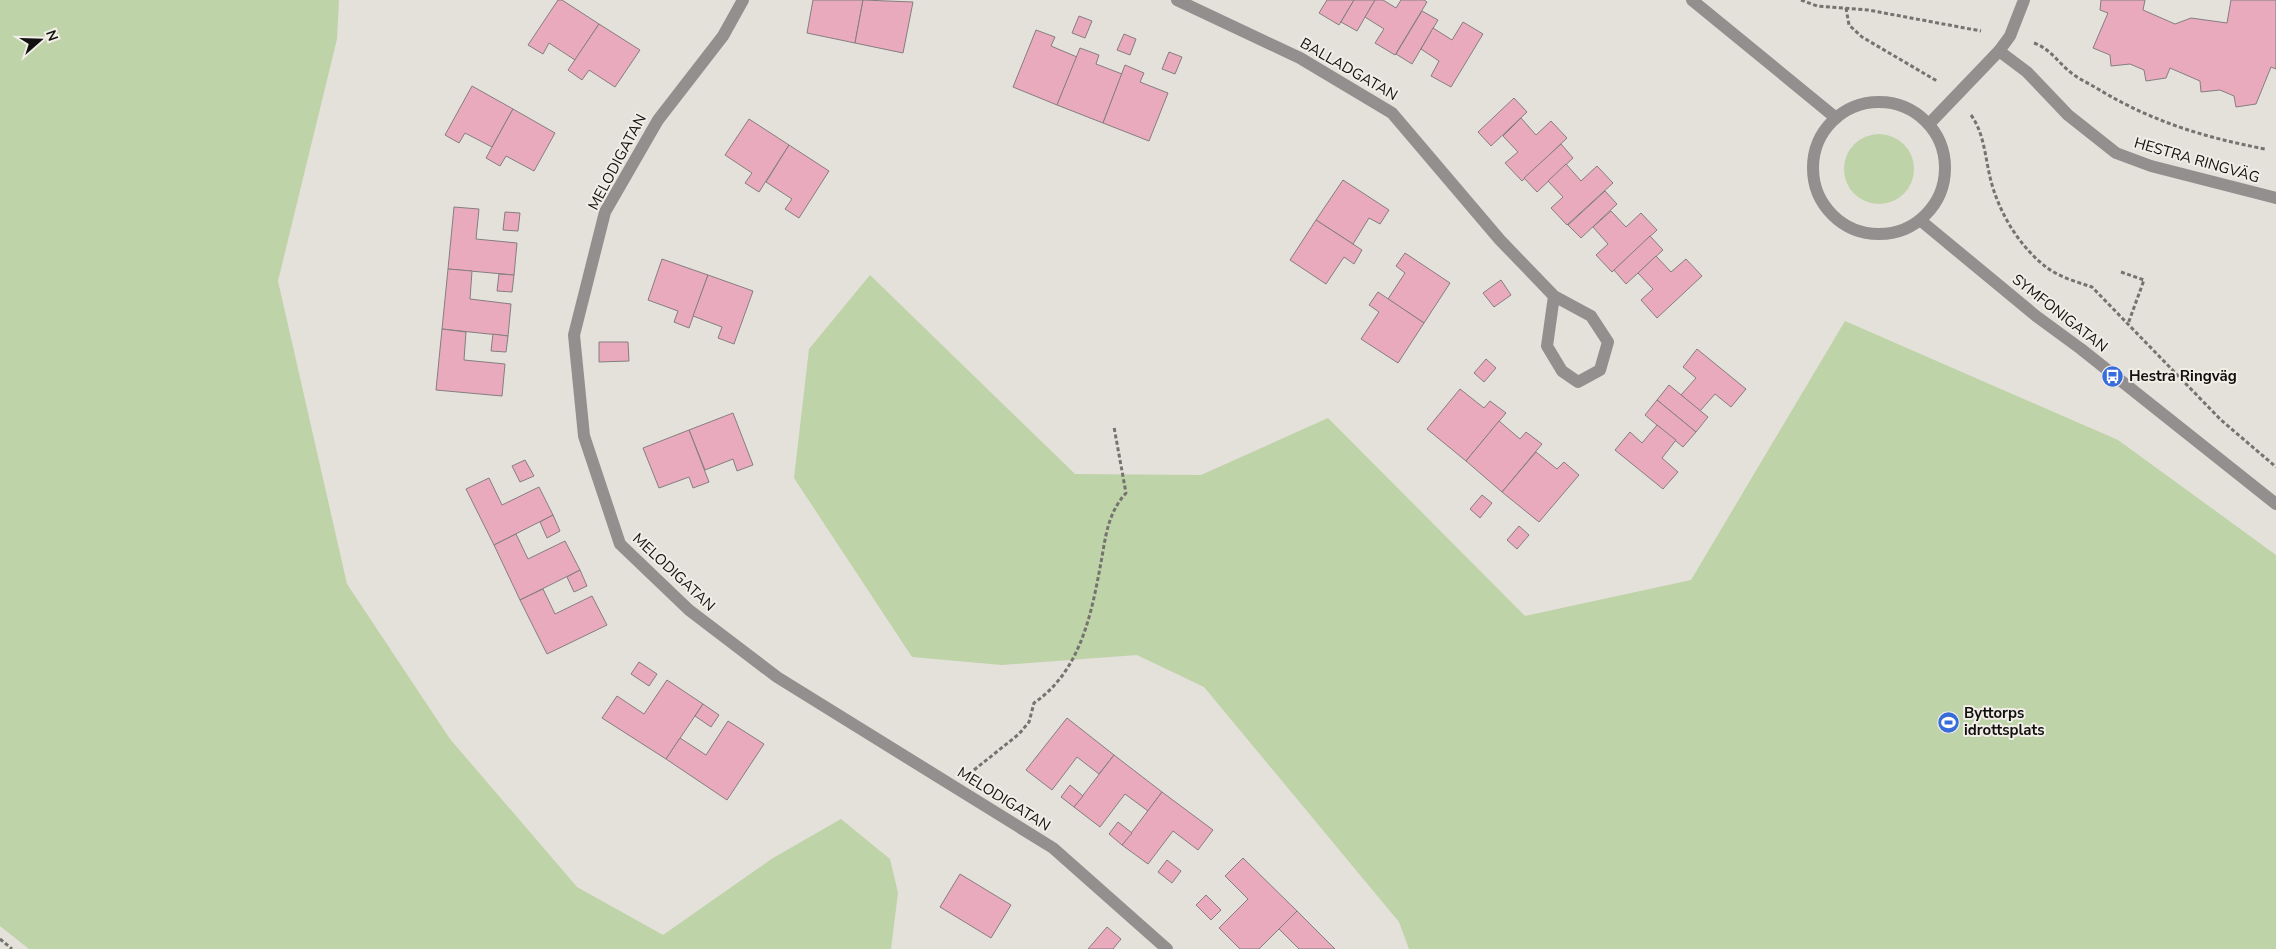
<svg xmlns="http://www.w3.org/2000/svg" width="2276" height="949" font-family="'Nunito Sans',sans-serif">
  <rect width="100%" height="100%" fill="#e4e0da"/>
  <!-- green -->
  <g fill="#bed3a7">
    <polygon points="0,0 339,0 337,39 278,281 347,584 450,739 577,887 663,935 773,858 841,819 890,859 898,893 891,949 29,949 0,926"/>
    <circle cx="1879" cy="169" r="35"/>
    <polygon points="870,275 1075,474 1201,475 1328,418 1525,616 1691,580 1845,321 2118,440 2276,555 2276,949 1409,949 1399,922 1204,687 1137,655 1002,665 912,657 794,478 809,349"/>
  </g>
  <!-- building -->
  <g fill="#e9aabe" stroke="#857e80">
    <polygon points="558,0 562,0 599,24 575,60 549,43 543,54 528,45"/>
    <polygon points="813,0 863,0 855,43 807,33"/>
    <polygon points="863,0 913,2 903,53 855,43"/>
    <polygon points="1327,0 1354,0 1339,25 1319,13"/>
    <polygon points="1354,0 1375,0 1357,31 1341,22"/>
    <polygon points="1375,0 1383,0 1396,8 1401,0 1424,0 1427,2 1395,55 1375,43 1384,29 1365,17"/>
    <polygon points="2101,0 2145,0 2143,10 2175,24 2191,18 2227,23 2231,0 2276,0 2276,69 2271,67 2256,104 2236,107 2234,96 2220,90 2201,92 2200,81 2170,68 2166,78 2146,81 2144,70 2130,64 2111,66 2110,55 2093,48 2108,13 2100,10"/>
    <polygon points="1422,11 1438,20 1412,64 1396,54"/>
    <polygon points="1079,16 1092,21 1085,38 1072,33"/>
    <polygon points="1463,22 1483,34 1451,87 1431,76 1439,61 1421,49 1433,28 1452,40"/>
    <polygon points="599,24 640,50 615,87 589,70 582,80 568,70"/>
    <polygon points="1036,30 1055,37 1051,46 1077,57 1057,105 1013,87"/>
    <polygon points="1124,34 1136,39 1130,55 1117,50"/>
    <polygon points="1080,48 1099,55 1096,64 1122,74 1103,123 1057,105"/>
    <polygon points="1169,52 1182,57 1175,74 1162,69"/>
    <polygon points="1125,65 1144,73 1140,82 1168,93 1149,141 1103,123"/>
    <polygon points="472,86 513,109 492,147 465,133 459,143 445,135"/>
    <polygon points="1514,98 1527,112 1491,146 1478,132"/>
    <polygon points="513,109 555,133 534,171 506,156 500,166 486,158"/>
    <polygon points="1521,118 1536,135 1551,121 1567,138 1522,181 1505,163 1518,152 1503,136"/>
    <polygon points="749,119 789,145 759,192 745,183 752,173 725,155"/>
    <polygon points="1561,144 1573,158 1537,192 1524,178"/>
    <polygon points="789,145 829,171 799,218 785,209 792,199 766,182"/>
    <polygon points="1566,164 1581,181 1597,166 1613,183 1567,225 1551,208 1563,197 1548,181"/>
    <polygon points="1343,180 1389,210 1380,224 1369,218 1353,244 1316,220"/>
    <polygon points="1605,191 1617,204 1581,238 1568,225"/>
    <polygon points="454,207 479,209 476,239 517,243 514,275 448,269"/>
    <polygon points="1611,211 1626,227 1641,213 1657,230 1612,272 1596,255 1608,244 1593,227"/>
    <polygon points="505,212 520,213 518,231 503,230"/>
    <polygon points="1316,220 1362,250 1354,264 1344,257 1326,284 1290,260"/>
    <polygon points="1650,236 1663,250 1626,284 1614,270"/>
    <polygon points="1405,253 1450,283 1424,323 1388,299 1405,273 1396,266"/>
    <polygon points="1656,256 1671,272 1686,259 1702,276 1657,318 1641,300 1653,289 1638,273"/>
    <polygon points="662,259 708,275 689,328 674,322 678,311 648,300"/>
    <polygon points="448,269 472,271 470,299 511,304 508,336 442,329"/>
    <polygon points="499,274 514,275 512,292 497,291"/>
    <polygon points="708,275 753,291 734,344 718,338 722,327 693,316"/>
    <polygon points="1501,280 1511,295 1494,307 1483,293"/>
    <polygon points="1378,292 1424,323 1398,363 1361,339 1379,312 1369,305"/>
    <polygon points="442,329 466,332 464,360 505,364 502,396 436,390"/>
    <polygon points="493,334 508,336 506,352 491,351"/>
    <polygon points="599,342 628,342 629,361 599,362"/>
    <polygon points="1697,349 1746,389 1731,407 1715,394 1700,411 1681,395 1696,378 1683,367"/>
    <polygon points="1486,359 1496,368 1484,382 1474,373"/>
    <polygon points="1669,385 1708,417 1696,432 1657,400"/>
    <polygon points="1460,389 1484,408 1490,401 1506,413 1466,461 1427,429"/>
    <polygon points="1657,400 1696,432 1683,447 1645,415"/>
    <polygon points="733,413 753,465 737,471 733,459 705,470 689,430"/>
    <polygon points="1499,421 1520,439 1526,432 1542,444 1502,492 1466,461"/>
    <polygon points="1657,425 1676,440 1662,458 1678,472 1663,489 1615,450 1630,432 1642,443"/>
    <polygon points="689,430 709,482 693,488 689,477 659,488 643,448"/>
    <polygon points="1536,452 1557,469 1564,462 1579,475 1539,522 1502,492"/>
    <polygon points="525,460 534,476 520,482 512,466"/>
    <polygon points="489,478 502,505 539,487 553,515 494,545 466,489"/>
    <polygon points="1482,495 1492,503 1480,518 1470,509"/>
    <polygon points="553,515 560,531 547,538 540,522"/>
    <polygon points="1519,526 1529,535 1517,549 1507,540"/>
    <polygon points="516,534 528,559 565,541 580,570 520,600 494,545"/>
    <polygon points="580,570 587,586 574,592 567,577"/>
    <polygon points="543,589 555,614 592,596 607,625 547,654 520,600"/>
    <polygon points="639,662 657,674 649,686 631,674"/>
    <polygon points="667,680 703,704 666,759 602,718 617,696 644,714"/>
    <polygon points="703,704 719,715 711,727 695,716"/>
    <polygon points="1067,718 1114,755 1099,774 1077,757 1052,790 1026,770"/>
    <polygon points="728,721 764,744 727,800 666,759 680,738 706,755"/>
    <polygon points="1114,755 1162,792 1148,811 1125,794 1100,827 1074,807"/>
    <polygon points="1070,785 1083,796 1074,807 1061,797"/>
    <polygon points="1162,792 1213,830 1198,850 1173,831 1148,864 1122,845"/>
    <polygon points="1118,822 1132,833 1122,845 1109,834"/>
    <polygon points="1243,858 1297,911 1259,949 1240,949 1219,928 1248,899 1225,876"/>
    <polygon points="1167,860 1181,871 1172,883 1158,872"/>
    <polygon points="960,874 1011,905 991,938 940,907"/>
    <polygon points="1206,895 1221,910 1211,920 1196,905"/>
    <polygon points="1297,911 1335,949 1299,949 1279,929"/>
    <polygon points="1107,927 1121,939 1113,949 1088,949"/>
  </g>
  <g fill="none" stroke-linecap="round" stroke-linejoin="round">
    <!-- path -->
    <g stroke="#76736f" stroke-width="3" stroke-dasharray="4 2.5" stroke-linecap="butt">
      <polyline points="1801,0 1817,6 1868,10 1981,31"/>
      <polyline points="1846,8 1849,25 1862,37 1937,81"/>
      <path d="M2034 43C2049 48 2057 61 2069 71 2077 78 2088 83 2098 89 2153 122 2203 137 2265 149"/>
      <path d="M1971 115C1984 133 1985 156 1990 177 1998 211 2018 245 2046 267 2059 277 2077 282 2092 287L2221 420 2276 467"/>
      <polyline points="2121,272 2144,280 2128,324"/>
      <path d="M974 770 1019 734 1029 722 1034 703C1082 670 1092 611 1102 557 1106 533 1109 512 1126 493L1114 427"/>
      <polyline points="0,939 12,949"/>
    </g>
    <!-- minor -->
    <g stroke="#938f8f" stroke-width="12">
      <polyline points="743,0 723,36 658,120 605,212 574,335 584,436 620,544 689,610 777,677 1053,848 1167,949"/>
      <polyline points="1177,0 1300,58 1392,113 1500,240 1554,296 1591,316 1608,342 1600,370 1578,382 1562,371 1547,346 1554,296"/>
      <polyline points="1692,0 1836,118"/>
      <polyline points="1999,51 2027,72 2068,115 2116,153 2151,166 2276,198"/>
      <circle cx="1879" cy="168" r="66"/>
      <polyline points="1929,124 1999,51 2010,36 2024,0"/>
      <polyline points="1920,220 2036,316 2081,349 2276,504"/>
    </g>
  </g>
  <!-- icons -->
  <defs>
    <symbol id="bus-disc" viewBox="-11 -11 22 22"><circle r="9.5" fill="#386cdb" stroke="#f1ede7"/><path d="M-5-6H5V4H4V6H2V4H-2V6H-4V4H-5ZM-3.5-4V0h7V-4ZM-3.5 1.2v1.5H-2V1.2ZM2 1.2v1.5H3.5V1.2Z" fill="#fff"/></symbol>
    <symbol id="stadium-disc" viewBox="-11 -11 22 22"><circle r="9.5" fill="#386cdb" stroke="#f1ede7"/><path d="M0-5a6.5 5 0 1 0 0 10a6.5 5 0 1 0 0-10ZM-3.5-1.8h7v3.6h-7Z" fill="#fff"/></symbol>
  </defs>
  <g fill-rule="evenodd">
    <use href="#bus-disc" x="2100" y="364" width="25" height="25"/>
    <use href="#stadium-disc" x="1936" y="710" width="25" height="25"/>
  </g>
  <g text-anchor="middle" stroke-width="4" stroke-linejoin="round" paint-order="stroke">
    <!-- street labels -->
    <g font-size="15" fill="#12110f" stroke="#f1ede7">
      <text transform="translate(1349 69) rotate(30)" y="5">BALLADGATAN</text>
      <text transform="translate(2197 160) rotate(16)" y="5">HESTRA RINGVÄG</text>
      <text transform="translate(617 162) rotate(-62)" y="5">MELODIGATAN</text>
      <text transform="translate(2060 313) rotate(38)" y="5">SYMFONIGATAN</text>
      <text transform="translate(674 572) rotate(43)" y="5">MELODIGATAN</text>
      <text transform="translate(1004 799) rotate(32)" y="5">MELODIGATAN</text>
    </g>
    <!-- poi labels -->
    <g font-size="15" font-weight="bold" fill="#12110f" stroke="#f1ede7" text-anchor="start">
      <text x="2129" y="381">Hestra Ringväg</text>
      <text x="1964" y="718">Byttorps<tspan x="1964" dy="17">idrottsplats</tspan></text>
    </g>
  </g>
  <!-- north arrow -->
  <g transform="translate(40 40) rotate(70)" stroke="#f1ede7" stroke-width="4" paint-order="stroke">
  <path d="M0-4L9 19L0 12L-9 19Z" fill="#12110f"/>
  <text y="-8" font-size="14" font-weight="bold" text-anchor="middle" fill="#12110f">N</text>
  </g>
</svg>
